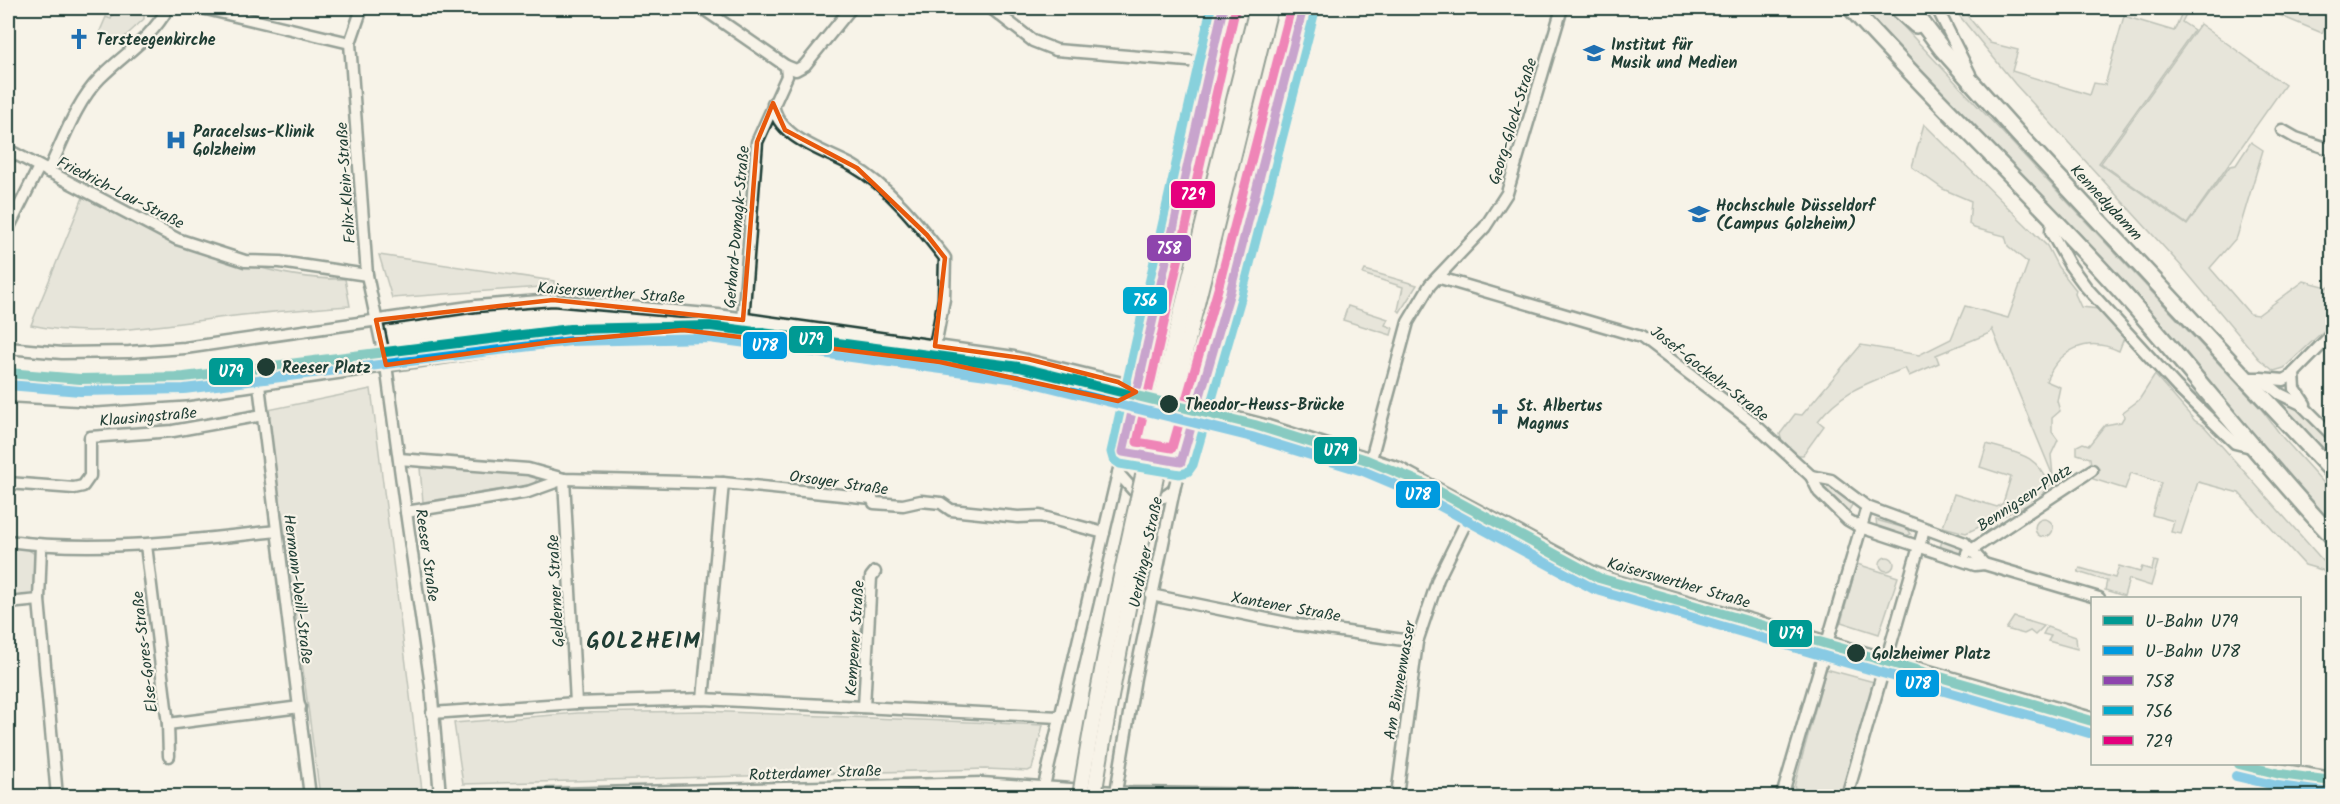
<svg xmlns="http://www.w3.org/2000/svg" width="2340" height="804" font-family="Kalam,sans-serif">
  <rect width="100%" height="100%" fill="#f7f3e8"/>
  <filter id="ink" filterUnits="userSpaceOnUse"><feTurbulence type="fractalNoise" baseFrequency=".0167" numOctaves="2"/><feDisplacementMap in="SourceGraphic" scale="12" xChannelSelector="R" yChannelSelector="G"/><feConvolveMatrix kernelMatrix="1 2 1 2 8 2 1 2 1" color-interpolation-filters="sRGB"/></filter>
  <g filter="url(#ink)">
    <!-- green -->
    <g fill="#d3d5ca" stroke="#79897f" stroke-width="1.5">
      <polygon points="115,8 132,8 144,13 144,19 118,43 100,31 106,17 111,19"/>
      <polygon points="1229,8 1238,8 1225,80 1191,222 1180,220"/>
      <polygon points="1290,8 1295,8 1239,234 1228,231 1250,141"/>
      <polygon points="1861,8 1886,8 2262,410 2283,438 2332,492 2332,524 2257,441 2132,292"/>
      <polygon points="1953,8 1961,8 1990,43 2018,50 2012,71 2090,95 2094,83 2105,85 2124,16 2174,31 2184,8 2189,8 2182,22 2194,30 2099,163 2187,225 2230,166 2236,165 2251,142 2263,150 2237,237 2210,268 2250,314 2258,315 2304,281 2332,288 2332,323 2284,368 2274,371 2259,359 2183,268 2015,84"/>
      <polygon points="2262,8 2332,8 2322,33"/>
      <polygon points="2200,24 2285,85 2187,224 2101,163"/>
      <path d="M1924 124 2047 246 2058 267 2076 290 2075 294 2081 307 2099 309 2124 338 2119 351C2087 335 2059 350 2046 381L2060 387 2057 401 2060 411 2052 418V432L2058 440 2051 455 2053 476 1992 329 1990 333 1936 355 1939 363 1909 376 1905 368C1869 383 1843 389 1818 421L1824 426 1803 455H1797L1781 439 1780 434 1795 414 1802 415 1861 345 1919 355 1951 339 1965 306 2008 318 2028 263 2008 246 2005 236 1974 228 1969 224 1971 201 1943 189 1912 167Z"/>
      <path d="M84 195C167 231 252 281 345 279L350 306C309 309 267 312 226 317 162 325 94 339 31 325Z"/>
      <polygon points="379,255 554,281 554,286 392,298"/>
      <polygon points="1365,270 1417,285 1400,312 1398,310 1403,287 1363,274"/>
      <polygon points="1348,306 1388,319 1385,325 1393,328 1391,335 1343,320"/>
      <polygon points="2155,375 2195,421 2204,426 2332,571 2332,581 2322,570 2305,565 2239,493 2198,482 2181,534 2171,532 2174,521 2152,515 2161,483 2131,473 2125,489 2093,479 2090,458 2077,454 2077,446 2083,443 2089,445 2105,425 2121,422 2124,417 2123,412 2139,400"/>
      <polygon points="2280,381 2288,392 2305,390 2312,403 2311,416 2332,439 2332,461 2274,397 2269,388"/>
      <polygon points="371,389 422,790 365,796 320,796 268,410"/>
      <path d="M1987 444C2019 454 2035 453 2050 485L2038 500 1966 533 1943 527 1954 494 1997 507 2003 503 2011 477 1980 467Z"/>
      <polygon points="420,468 533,474 537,479 534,484 423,502"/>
      <polygon points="1825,483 1853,503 1848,512 1823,487"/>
      <circle cx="2044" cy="528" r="9"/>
      <polygon points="1876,520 1908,529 1911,534 1906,536 1877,527"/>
      <polygon points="1945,539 1965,549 1962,555 1959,556 1940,548 1942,541"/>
      <polygon points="8,546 27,549 36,555 35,598 8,600"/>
      <circle cx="1887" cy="564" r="7"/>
      <polygon points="2154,561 2158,562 2151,586 2129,579 2124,596 2105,590 2107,581 2078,572 2080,568 2115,578 2119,566 2140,572 2142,567 2152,570"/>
      <polygon points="1857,564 1898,577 1879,634 1841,622"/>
      <polygon points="2014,617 2044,626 2035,635 2030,631 2024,634 2006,629"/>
      <polygon points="2047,627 2076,637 2077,649 2048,641 2051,636 2043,634"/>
      <polygon points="1826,669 1874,682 1841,796 1796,796 1798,789 1794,787"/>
      <polygon points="703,711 1043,725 1032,769 1028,771 986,769 463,784 454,723 578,713"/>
    </g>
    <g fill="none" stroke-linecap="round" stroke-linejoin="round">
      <defs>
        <g id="minor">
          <polyline points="202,8 350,43 362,8"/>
          <polyline points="702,8 786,66 796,70 805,65 851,8"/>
          <polyline points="991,8 1033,41 1056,50 1212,63"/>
          <polyline points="1937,8 1970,74"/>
          <polyline points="350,43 367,275 386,365 406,512 431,686 440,796"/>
          <path d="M773 103C776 138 826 151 853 166 890 187 920 226 945 258L944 299 935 346"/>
          <polyline points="2282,130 2296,138 2332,150"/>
          <polyline points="8,150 177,239 245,261 280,262 367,275"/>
          <path d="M48 172C63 141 76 102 100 78 126 52 150 40 168 8"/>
          <polyline points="2052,219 2051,232 2069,264 2086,287 2177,387 2235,443 2251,447"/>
          <polyline points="8,229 39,167"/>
          <polyline points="1440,278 1641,337 1750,420 1811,476 1819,492 1848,520 1860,527 1975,565 1984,564 2099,598"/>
          <polyline points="743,320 757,142 787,76 786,66"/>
          <polyline points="8,348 62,353 129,352 185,348 476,306 553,300 718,315 1014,357 1118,382 1136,392 1265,425 1399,468 1593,572 1613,580 2092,718"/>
          <path d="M1142 363C1168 347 1195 349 1205 382"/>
          <polyline points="2294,373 2295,389 2305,404"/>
          <polyline points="2246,378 2260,378 2280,394 2301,404 2332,435"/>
          <polyline points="2261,378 2284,380 2291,376 2332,334"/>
          <polyline points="259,385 310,796"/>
          <polyline points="8,396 96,401 186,395 551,342 683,330 738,335 940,362 1118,401 1136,392"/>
          <polyline points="399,459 528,469 564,479 723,483 872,498 874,503 903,505 921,501 941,503 951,510 1018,517 1040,516 1104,533"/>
          <polyline points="1371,459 1408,322 1430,285 1485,227 1507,193 1562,8"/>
          <polyline points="1118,473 1133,490 1164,497 1174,490"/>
          <polyline points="1811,476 1831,480 1867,507 1965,543 1984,564"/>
          <polyline points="564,479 576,703"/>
          <polyline points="8,483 74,488 83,486 90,476 90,437 173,431 263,415"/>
          <polyline points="406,512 528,492 564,479"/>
          <path d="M8 541C97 553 187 541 276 531"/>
          <polyline points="41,545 39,600 57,796"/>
          <polyline points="146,545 168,724 169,756"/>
          <polyline points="1967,553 2092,470"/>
          <polyline points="1151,595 1292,624 1417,642"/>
          <polyline points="8,603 39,600"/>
          <polyline points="703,699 723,483"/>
          <polyline points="864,707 871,577 875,572"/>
          <polyline points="432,713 576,703 703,699 1059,717"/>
          <polyline points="168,724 300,707"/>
          <polyline points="2249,764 2332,778"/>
          <polyline points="1044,786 1131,418 1223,8"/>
          <polyline points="1116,792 1135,678 1174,490 1190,424 1205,382 1230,292 1303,8"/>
          <polyline points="478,796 982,783 1129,793 1365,796"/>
          <polyline points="1397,796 1417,642 1438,579 1473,508"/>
          <polyline points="1782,796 1867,507"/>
          <polyline points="1847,796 1924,529"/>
        </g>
        <g id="major">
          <polyline points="1178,325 1257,8"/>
          <polyline points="1191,328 1270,8"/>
        </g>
        <g id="highway">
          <path d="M1851 8C1940 107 2038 198 2127 298 2197 377 2260 459 2332 536"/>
          <polyline points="1897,8 1916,25"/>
          <polyline points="1911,8 1942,49 2019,135 2332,471"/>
        </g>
      </defs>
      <!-- minor casing -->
      <use href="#minor" stroke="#1f3d34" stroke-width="15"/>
      <!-- major casing -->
      <use href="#major" stroke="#1f3d34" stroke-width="18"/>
      <!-- highway casing -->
      <use href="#highway" stroke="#1f3d34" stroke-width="20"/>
      <!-- minor -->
      <use href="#minor" stroke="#f7f3e8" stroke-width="10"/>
      <!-- major -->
      <use href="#major" stroke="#f7f3e8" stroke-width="14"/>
      <!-- highway -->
      <use href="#highway" stroke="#f7f3e8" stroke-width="15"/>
      <defs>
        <g id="major-bridge">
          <path d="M1080 796C1105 638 1141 481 1178 325"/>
          <path d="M1094 796C1119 639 1153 483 1191 328"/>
        </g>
      </defs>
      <!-- major-bridge casing -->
      <use href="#major-bridge" stroke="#1f3d34" stroke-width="18" stroke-linecap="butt"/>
      <!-- major-bridge -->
      <use href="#major-bridge" stroke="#f7f3e8" stroke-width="14"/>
      <defs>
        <polyline id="bus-1" points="1223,8 1123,452 1181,462 1230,292 1303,8"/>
        <polyline id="bus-2" points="1211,8 1111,452 1113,459 1120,464 1180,474 1188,472 1193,465 1242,295 1315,11"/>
        <polyline id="bus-3" points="1235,11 1137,442 1172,448 1218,289 1291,8"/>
      </defs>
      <!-- bus-1 casing -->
      <use href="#bus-1" stroke="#f7f3e8" stroke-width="14"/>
      <!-- bus-2 casing -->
      <use href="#bus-2" stroke="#f7f3e8" stroke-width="14"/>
      <!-- bus-3 casing -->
      <use href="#bus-3" stroke="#f7f3e8" stroke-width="14"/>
      <!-- bus-1 -->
      <use href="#bus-1" stroke="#8e44ad" stroke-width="9"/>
      <!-- bus-2 -->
      <use href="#bus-2" stroke="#00a9ce" stroke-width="9"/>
      <!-- bus-3 -->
      <use href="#bus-3" stroke="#e5007d" stroke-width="9"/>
      <defs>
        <g id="metro-1">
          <polyline points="8,373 80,379 184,377 570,329 710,326 1019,367 1255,425 1367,460 1425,484 1599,578 2092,721"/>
          <polyline points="2239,764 2280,774 2332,781"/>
        </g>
        <g id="metro-2">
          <polyline points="8,385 80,391 184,389 571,341 709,338 1017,379 1252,437 1363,471 1420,495 1594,589 2089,733"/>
          <polyline points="2236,776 2278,786 2330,793"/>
        </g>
      </defs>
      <!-- metro-1 casing -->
      <use href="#metro-1" stroke="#f7f3e8" stroke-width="15"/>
      <!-- metro-2 casing -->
      <use href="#metro-2" stroke="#f7f3e8" stroke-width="15"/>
      <!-- metro-1 -->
      <use href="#metro-1" stroke="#009a93" stroke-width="10"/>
      <!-- metro-2 -->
      <use href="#metro-2" stroke="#009adf" stroke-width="10"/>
    </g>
  </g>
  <!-- marked area -->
  <path d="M0 0H2340V804H0ZM773 103 785 130 857 168 927 235 945 258 935 346 1028 359 1118 382 1136 392 1118 401 940 362 683 330 551 342 386 365 376 320 553 300 743 320 757 142Z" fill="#f7f3e8" fill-opacity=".55" fill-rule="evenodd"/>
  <path fill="none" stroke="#e8590c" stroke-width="4.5" stroke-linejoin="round" d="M773 103 785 130 857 168 927 235 945 258 935 346 1028 359 1118 382 1136 392 1118 401 940 362 683 330 551 342 386 365 376 320 553 300 743 320 757 142Z"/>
  <!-- icons -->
  <defs>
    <symbol id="church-bare" viewBox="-9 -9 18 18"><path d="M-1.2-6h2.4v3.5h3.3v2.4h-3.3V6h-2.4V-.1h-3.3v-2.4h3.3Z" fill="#1f6fb2" stroke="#f7f3e8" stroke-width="2.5" paint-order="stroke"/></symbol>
    <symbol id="university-bare" viewBox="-9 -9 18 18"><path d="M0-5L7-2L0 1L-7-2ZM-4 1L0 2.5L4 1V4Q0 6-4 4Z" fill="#1f6fb2" stroke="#f7f3e8" stroke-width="2.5" paint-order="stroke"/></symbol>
    <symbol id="hospital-bare" viewBox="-9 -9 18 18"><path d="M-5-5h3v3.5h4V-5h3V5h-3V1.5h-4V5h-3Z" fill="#1f6fb2" stroke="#f7f3e8" stroke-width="2.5" paint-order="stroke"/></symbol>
  </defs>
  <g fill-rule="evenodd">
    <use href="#church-bare" x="64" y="24" width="30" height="30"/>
    <use href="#university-bare" x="1579" y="38" width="30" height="30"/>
    <use href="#hospital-bare" x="161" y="125" width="30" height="30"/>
    <use href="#university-bare" x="1684" y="199" width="30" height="30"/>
    <use href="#church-bare" x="1485" y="399" width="30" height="30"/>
  </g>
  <!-- markers -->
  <g fill="#1f3d34" stroke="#f7f3e8" stroke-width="2">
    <circle cx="266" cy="367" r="10"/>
    <circle cx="1169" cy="404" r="10"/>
    <circle cx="1856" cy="653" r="10"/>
  </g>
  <g text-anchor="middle" stroke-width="4.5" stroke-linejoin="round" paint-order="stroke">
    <!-- poi labels -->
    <g font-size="16" font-weight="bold" fill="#1f3d34" stroke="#f7f3e8" text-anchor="start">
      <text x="96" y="45">Tersteegenkirche</text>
      <text x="1611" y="50">Institut für<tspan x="1611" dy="18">Musik und Medien</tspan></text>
      <text x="193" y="137">Paracelsus-Klinik<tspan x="193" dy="18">Golzheim</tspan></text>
      <text x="1716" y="211">Hochschule Düsseldorf<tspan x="1716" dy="18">(Campus Golzheim)</tspan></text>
      <text x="1517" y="411">St. Albertus<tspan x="1517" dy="18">Magnus</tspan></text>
    </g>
    <!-- street labels -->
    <g font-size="16" fill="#1f3d34" stroke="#f7f3e8">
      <text transform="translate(1512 121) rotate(-73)" y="6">Georg-Glock-Straße</text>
      <text transform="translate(345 183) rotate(-94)" y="6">Felix-Klein-Straße</text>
      <text transform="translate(121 192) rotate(27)" y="6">Friedrich-Lau-Straße</text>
      <text transform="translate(2107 202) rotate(47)" y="6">Kennedydamm</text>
      <text transform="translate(736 227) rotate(-85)" y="6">Gerhard-Domagk-Straße</text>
      <text transform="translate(611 292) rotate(4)" y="6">Kaiserswerther Straße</text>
      <text transform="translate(1710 373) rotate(38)" y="6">Josef-Gockeln-Straße</text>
      <text transform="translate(148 416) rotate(-5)" y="6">Klausingstraße</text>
      <text transform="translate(839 482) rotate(8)" y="6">Orsoyer Straße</text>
      <text transform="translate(2024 497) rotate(-33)" y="6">Bennigsen-Platz</text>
      <text transform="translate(1145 552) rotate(-78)" y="6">Uerdinger Straße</text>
      <text transform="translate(428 555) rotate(82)" y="6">Reeser Straße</text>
      <text transform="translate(1679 582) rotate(16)" y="6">Kaiserswerther Straße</text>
      <text transform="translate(299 589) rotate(83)" y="6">Hermann-Weill-Straße</text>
      <text transform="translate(555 591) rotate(-93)" y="6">Gelderner Straße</text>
      <text transform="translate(1286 606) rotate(10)" y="6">Xantener Straße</text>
      <text transform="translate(854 638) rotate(-86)" y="6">Kempener Straße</text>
      <text transform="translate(144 652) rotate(-97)" y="6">Else-Gores-Straße</text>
      <text transform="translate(1399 680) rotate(-80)" y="6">Am Binnenwasser</text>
      <text transform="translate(815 772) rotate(-2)" y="6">Rotterdamer Straße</text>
    </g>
    <!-- stop labels -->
    <g font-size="16" font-weight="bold" fill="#1f3d34" stroke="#f7f3e8" text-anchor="start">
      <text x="282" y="373">Reeser Platz</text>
      <text x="1185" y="410">Theodor-Heuss-Brücke</text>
      <text x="1872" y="659">Golzheimer Platz</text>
    </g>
    <!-- district labels -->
    <g font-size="22" font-weight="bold" letter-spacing="1.5" fill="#1f3d34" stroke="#f7f3e8">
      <text x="644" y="648">GOLZHEIM</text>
    </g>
  </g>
  <g stroke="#f7f3e8" stroke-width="2">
    <rect x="1170" y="180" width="46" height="29" rx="6" fill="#e5007d"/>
    <rect x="1146" y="234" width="46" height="28" rx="6" fill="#8e44ad"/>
    <rect x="1122" y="286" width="46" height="29" rx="6" fill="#00a9ce"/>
    <rect x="788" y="325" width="45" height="29" rx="6" fill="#009a93"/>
    <rect x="742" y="331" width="46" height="29" rx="6" fill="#009adf"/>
    <rect x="208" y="357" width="46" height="29" rx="6" fill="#009a93"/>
    <rect x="1313" y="436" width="45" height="29" rx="6" fill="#009a93"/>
    <rect x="1395" y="480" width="46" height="29" rx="6" fill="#009adf"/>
    <rect x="1768" y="619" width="45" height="29" rx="6" fill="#009a93"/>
    <rect x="1895" y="669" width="45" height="29" rx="6" fill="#009adf"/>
  </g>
  <g font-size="16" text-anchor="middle" font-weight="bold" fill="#fff">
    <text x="1193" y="200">729</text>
    <text x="1169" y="254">758</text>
    <text x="1145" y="306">756</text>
    <text x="811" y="345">U79</text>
    <text x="765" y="351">U78</text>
    <text x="231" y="377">U79</text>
    <text x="1336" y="456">U79</text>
    <text x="1418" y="500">U78</text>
    <text x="1791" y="639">U79</text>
    <text x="1918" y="689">U78</text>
  </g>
  <!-- margin -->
  <rect width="2340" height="804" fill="none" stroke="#f7f3e8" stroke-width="30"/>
  <rect x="15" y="15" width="2310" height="774" fill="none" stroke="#1f3d34" stroke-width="2" filter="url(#ink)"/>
  <!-- legend -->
  <rect x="2091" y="597" width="210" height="168" fill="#f7f3e8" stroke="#a1aaa0" stroke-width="1.5"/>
  <rect x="2103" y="616" width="30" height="9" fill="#009a93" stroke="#a1aaa0" stroke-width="1.5"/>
  <text x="2145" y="627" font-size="18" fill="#1f3d34">U-Bahn U79</text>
  <rect x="2103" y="646" width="30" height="9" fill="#009adf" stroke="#a1aaa0" stroke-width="1.5"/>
  <text x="2145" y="657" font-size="18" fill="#1f3d34">U-Bahn U78</text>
  <rect x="2103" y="676" width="30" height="9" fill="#8e44ad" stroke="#a1aaa0" stroke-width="1.5"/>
  <text x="2145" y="687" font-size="18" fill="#1f3d34">758</text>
  <rect x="2103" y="706" width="30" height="9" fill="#00a9ce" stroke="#a1aaa0" stroke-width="1.5"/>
  <text x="2145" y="717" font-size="18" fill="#1f3d34">756</text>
  <rect x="2103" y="736" width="30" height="9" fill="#e5007d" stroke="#a1aaa0" stroke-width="1.5"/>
  <text x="2145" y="747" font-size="18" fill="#1f3d34">729</text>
</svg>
